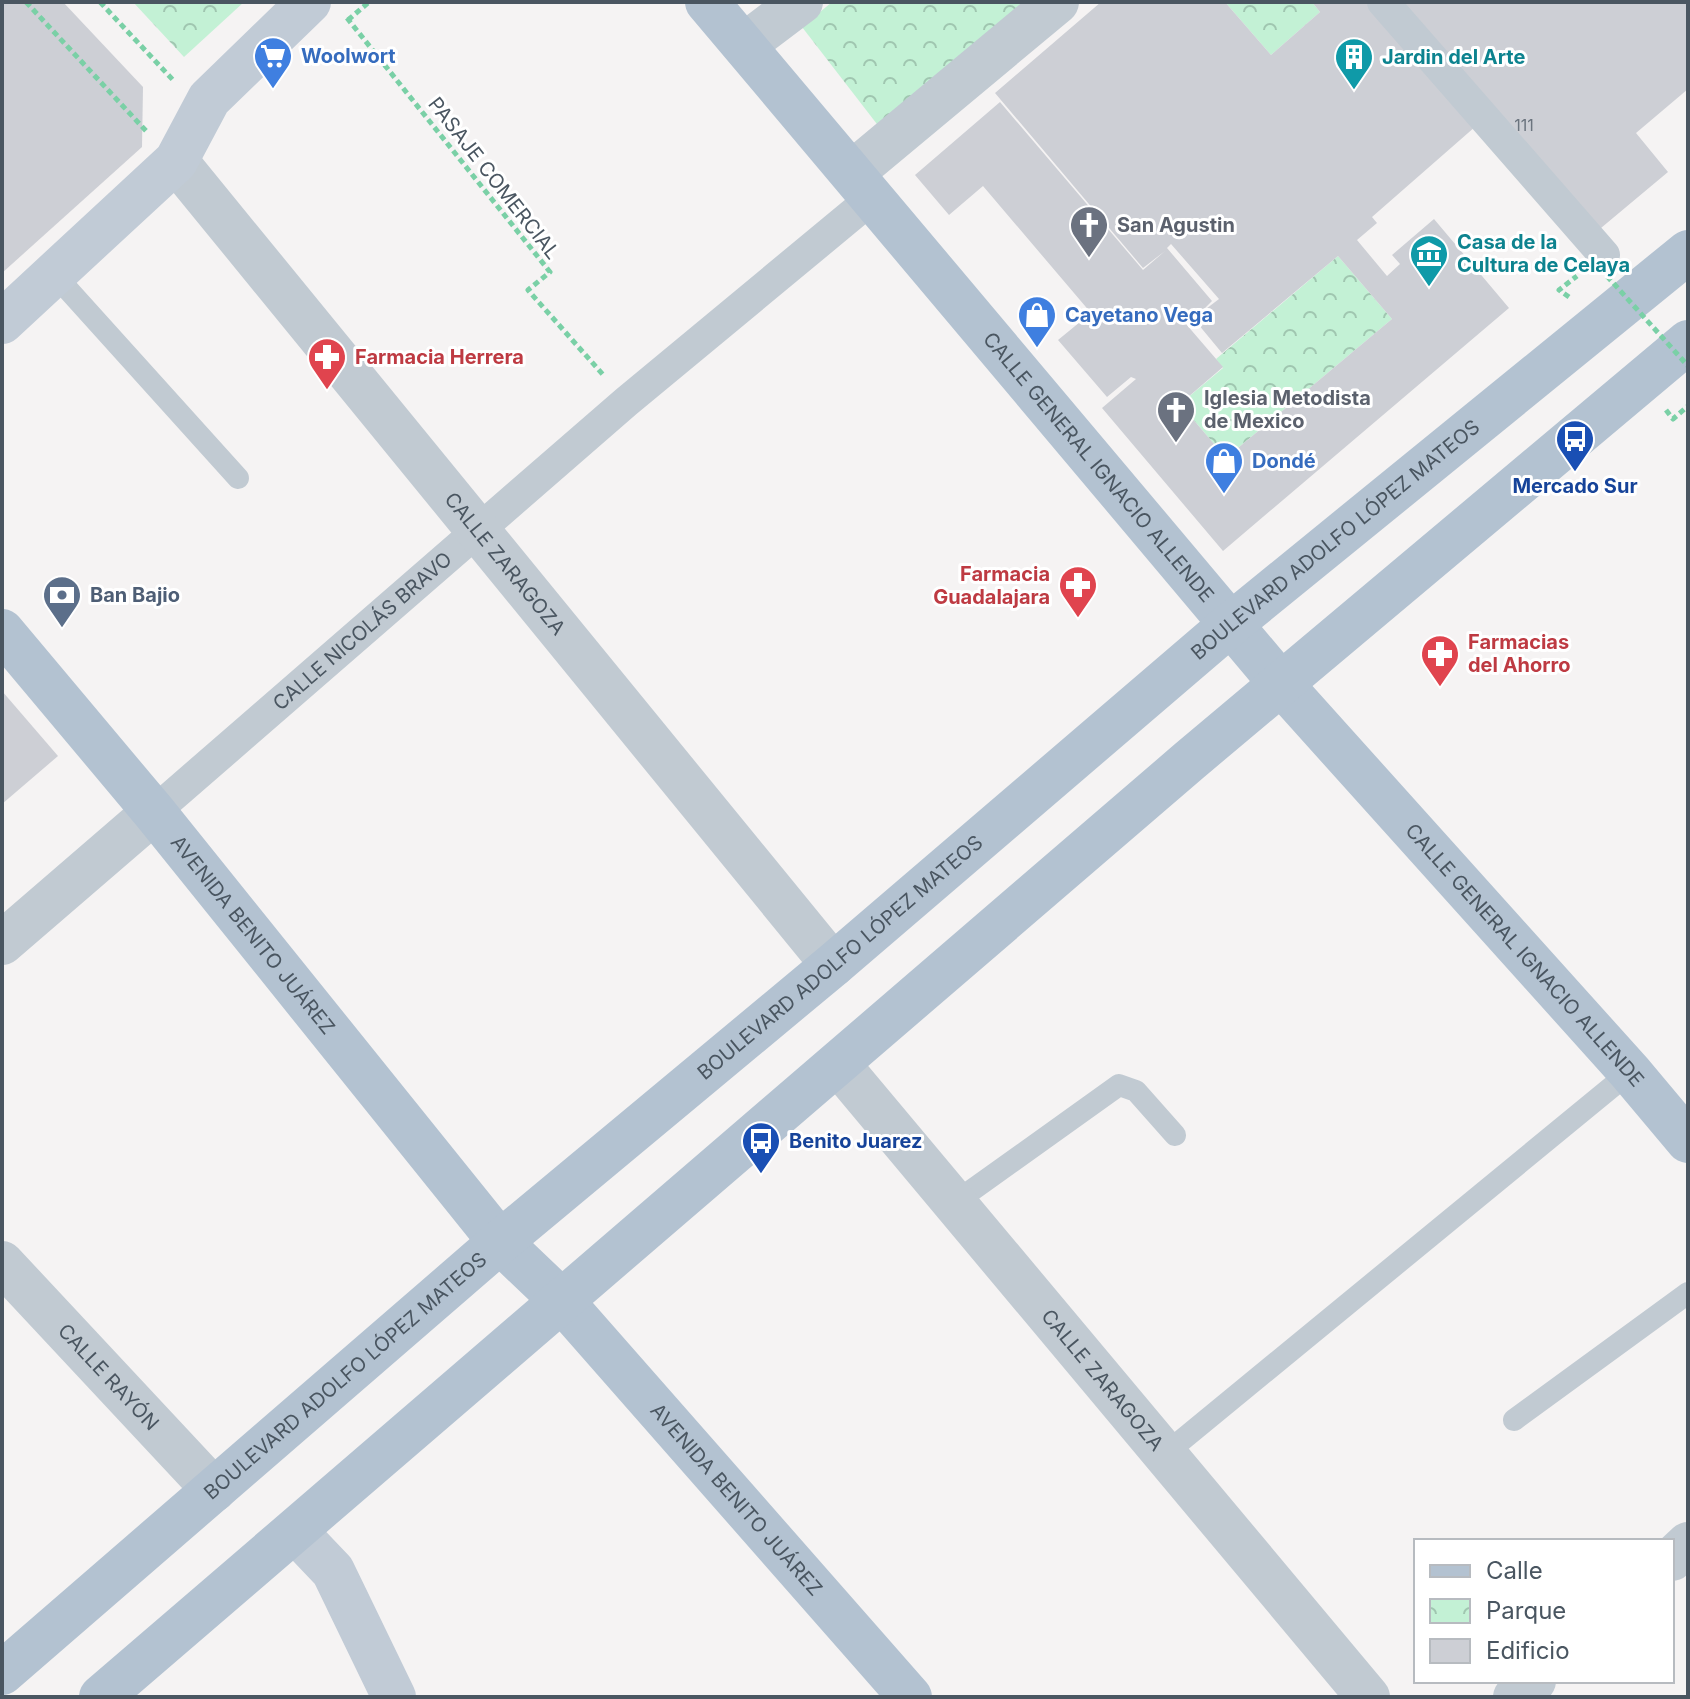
<svg xmlns="http://www.w3.org/2000/svg" width="1690" height="1699" font-family="Inter,sans-serif">
  <defs>
    <pattern id="park-crowns" width="20" height="18" patternUnits="userSpaceOnUse" patternTransform="scale(2)"><rect width="20" height="18" fill="#c3f1d5"/><path d="M2 6a3 3 0 1 1 6 0M12 15a3 3 0 1 1 6 0" fill="none" stroke="#a0c6b0"/></pattern>
  </defs>
  <rect width="100%" height="100%" fill="#f5f3f3"/>
  <!-- park -->
  <g fill="url(#park-crowns)">
    <polygon points="133,2 244,2 184,57"/>
    <polygon points="832,2 1034,2 880,128 802,27"/>
    <polygon points="1225,2 1312,2 1320,12 1271,55"/>
    <polygon points="1338,256 1392,319 1226,458 1180,404 1223,368 1216,359"/>
  </g>
  <!-- building -->
  <g fill="#cdcfd5" fill-rule="evenodd">
    <polygon points="2,2 63,2 143,87 142,147 2,273"/>
    <path d="M1101 2H1225L1271 55 1320 12 1312 2H1368L1476 126 1372 217 1377 223 1357 240 1387 276 1400 264 1392 255 1434 219 1509 308 1223 551 1102 408 1136 379 1131 377 1107 397 1058 340 1091 313 983 186 949 215 915 175 1000 102 1143 270 1165 251 1143 268 995 93ZM1171 244 1219 299 1198 315 1212 301 1167 248ZM1338 256 1392 319 1226 458 1180 404 1223 367 1186 324 1193 318 1222 353Z"/>
    <polygon points="1395,2 1688,2 1688,89 1636,133 1668,172 1595,233"/>
    <polygon points="2,691 58,756 2,804"/>
  </g>
  <g fill="none" stroke-linecap="round" stroke-linejoin="round">
    <!-- path -->
    <g stroke="#7ad0a6" stroke-width="5" stroke-dasharray="6 4" stroke-linecap="butt">
      <polyline points="26,2 148,133"/>
      <polyline points="100,2 173,80"/>
      <polyline points="347,18 550,272 528,290 605,377"/>
      <polyline points="348,20 369,2"/>
      <polyline points="1569,297 1559,290 1577,276"/>
      <polyline points="1666,410 1673,419 1688,406"/>
    </g>
    <!-- service -->
    <g stroke="#c1cad2" stroke-width="22">
      <polyline points="54,274 238,478"/>
      <polyline points="954,1203 1119,1085 1136,1091 1175,1135"/>
      <polyline points="1514,1420 1688,1293"/>
      <polyline points="1165,1454 1630,1072"/>
    </g>
    <!-- pedestrian -->
    <g stroke="#c1cad2" stroke-width="32">
      <polyline points="1383,2 1604,255"/>
      <path id="s1" d="M154 812 626 402 871 199"/>
    </g>
    <!-- minor -->
    <g stroke="#c1cad2" stroke-width="44">
      <polyline points="744,45 801,2"/>
      <polyline points="853,172 1057,2"/>
      <polyline points="2,943 154,812"/>
      <path id="s2" d="M838 1064 1368 1697"/>
      <path id="s3" d="M2 1263 214 1490"/>
    </g>
    <!-- tertiary -->
    <g stroke="#c1cad2" stroke-width="44">
      <path id="s4" d="M176 161 833 965"/>
      <polyline points="1672,1559 1688,1544"/>
      <polyline points="1515,1697 1534,1681"/>
    </g>
    <!-- secondary -->
    <g stroke="#c1cbd6" stroke-width="44">
      <polyline points="2,322 176,161 209,99 309,2"/>
      <polyline points="295,1531 333,1571 394,1697"/>
    </g>
    <!-- primary -->
    <g stroke="#b3c2d1" stroke-width="44">
      <path id="s5" d="M707 2 1282 685 1630 1072 1688 1141"/>
      <path id="s6" d="M2 631 154 812 500 1242 562 1301 910 1697"/>
      <path id="s7" d="M2 1673 500 1242 833 965 1231 624 1688 252"/>
      <polyline points="101,1697 1189,761 1688,342"/>
    </g>
    <!-- path-bridge -->
    <polyline stroke="#7ad0a6" stroke-width="5" stroke-dasharray="6 4" stroke-linecap="butt" points="1607,276 1688,366"/>
  </g>
  <!-- icons -->
  <defs>
    <symbol id="supermarket-pin" viewBox="-11 -11 22 30"><path d="M0 17L-7.5 6A9.5 9.5 0 1 1 7.5 6Z" fill="#3f7fe0" stroke="#fff"/><path d="M-6-5.5h2.5l.6 2H6L4.5 2H-2.5L-4.4-4H-6ZM-1.5 3.2a1.3 1.3 0 1 0 .1 0ZM3 3.2a1.3 1.3 0 1 0 .1 0Z" fill="#fff"/></symbol>
    <symbol id="building-pin" viewBox="-11 -11 22 30"><path d="M0 17L-7.5 6A9.5 9.5 0 1 1 7.5 6Z" fill="#0f9aa8" stroke="#fff"/><path d="M-4-6H4V6H1V3H-1V6H-4ZM-2.5-4.3h1.7v1.8h-1.7ZM.8-4.3h1.7v1.8H.8ZM-2.5-1h1.7V.8h-1.7ZM.8-1h1.7V.8H.8Z" fill="#fff"/></symbol>
    <symbol id="church-pin" viewBox="-11 -11 22 30"><path d="M0 17L-7.5 6A9.5 9.5 0 1 1 7.5 6Z" fill="#6b7280" stroke="#fff"/><path d="M-1.2-6h2.4v3.5h3.3v2.4h-3.3V6h-2.4V-.1h-3.3v-2.4h3.3Z" fill="#fff"/></symbol>
    <symbol id="museum-pin" viewBox="-11 -11 22 30"><path d="M0 17L-7.5 6A9.5 9.5 0 1 1 7.5 6Z" fill="#0f9aa8" stroke="#fff"/><path d="M0-6L6-3V-2H-6V-3ZM-5-1h2V3h-2ZM-1-1h2V3h-2ZM3-1h2V3H3ZM-6 4H6V6H-6Z" fill="#fff"/></symbol>
    <symbol id="shop-pin" viewBox="-11 -11 22 30"><path d="M0 17L-7.5 6A9.5 9.5 0 1 1 7.5 6Z" fill="#3f7fe0" stroke="#fff"/><path d="M-5-2.5h2.3a2.7 3.5 0 0 1 5.4 0H5L5.5 6h-11ZM-1.5-2.5h3a1.5 2.3 0 0 0-3 0Z" fill="#fff"/></symbol>
    <symbol id="pharmacy-pin" viewBox="-11 -11 22 30"><path d="M0 17L-7.5 6A9.5 9.5 0 1 1 7.5 6Z" fill="#e0444e" stroke="#fff"/><path d="M-2-6h4v4h4v4h-4v4h-4v-4h-4v-4h4Z" fill="#fff"/></symbol>
    <symbol id="bus-pin" viewBox="-11 -11 22 30"><path d="M0 17L-7.5 6A9.5 9.5 0 1 1 7.5 6Z" fill="#1a4fb4" stroke="#fff"/><path d="M-5-6H5V4H4V6H2V4H-2V6H-4V4H-5ZM-3.5-4V0h7V-4ZM-3.5 1.2v1.5H-2V1.2ZM2 1.2v1.5H3.5V1.2Z" fill="#fff"/></symbol>
    <symbol id="bank-pin" viewBox="-11 -11 22 30"><path d="M0 17L-7.5 6A9.5 9.5 0 1 1 7.5 6Z" fill="#5c6f8a" stroke="#fff"/><path d="M-6-4H6V4H-6ZM0-2.3a2.3 2.3 0 1 0 0 4.6a2.3 2.3 0 1 0 0-4.6Z" fill="#fff"/></symbol>
  </defs>
  <g fill-rule="evenodd">
    <use href="#supermarket-pin" x="251" y="34" width="44" height="60"/>
    <use href="#building-pin" x="1332" y="35" width="44" height="60"/>
    <use href="#church-pin" x="1067" y="203" width="44" height="60"/>
    <use href="#museum-pin" x="1407" y="232" width="44" height="60"/>
    <use href="#shop-pin" x="1015" y="293" width="44" height="60"/>
    <use href="#pharmacy-pin" x="305" y="335" width="44" height="60"/>
    <use href="#church-pin" x="1154" y="388" width="44" height="60"/>
    <use href="#bus-pin" x="1553" y="417" width="44" height="60"/>
    <use href="#shop-pin" x="1202" y="439" width="44" height="60"/>
    <use href="#pharmacy-pin" x="1056" y="563" width="44" height="60"/>
    <use href="#bank-pin" x="40" y="573" width="44" height="60"/>
    <use href="#pharmacy-pin" x="1418" y="632" width="44" height="60"/>
    <use href="#bus-pin" x="739" y="1119" width="44" height="60"/>
  </g>
  <g text-anchor="middle" stroke-width="6" stroke-linejoin="round" paint-order="stroke">
    <!-- number labels -->
    <g font-size="16" fill="#6b747e">
      <text x="1524" y="131">111</text>
    </g>
    <!-- shop labels -->
    <g font-size="20" font-weight="bold" fill="#366cbe" stroke="#fff" text-anchor="start">
      <text x="301" y="63">Woolwort</text>
      <text x="1065" y="322">Cayetano Vega</text>
      <text x="1252" y="468">Dondé</text>
    </g>
    <!-- culture labels -->
    <g font-size="20" font-weight="bold" fill="#0d838f" stroke="#fff" text-anchor="start">
      <text x="1382" y="64">Jardin del Arte</text>
      <text x="1457" y="249">Casa de la<tspan x="1457" dy="23">Cultura de Celaya</tspan></text>
    </g>
    <!-- street labels -->
    <g font-size="20" fill="#4a5661" stroke="#fff">
      <text transform="translate(494 178) rotate(52)" y="7">PASAJE COMERCIAL</text>
      <text dy="7" stroke="none"><textPath href="#s5" startOffset="608">CALLE GENERAL IGNACIO ALLENDE</textPath></text>
      <text dy="7" stroke="none"><textPath href="#s7" startOffset="1750">BOULEVARD ADOLFO LÓPEZ MATEOS</textPath></text>
      <text dy="7" stroke="none"><textPath href="#s4" startOffset="520">CALLE ZARAGOZA</textPath></text>
      <text dy="7" stroke="none"><textPath href="#s1" startOffset="276">CALLE NICOLÁS BRAVO</textPath></text>
      <text dy="7" stroke="none"><textPath href="#s6" startOffset="394">AVENIDA BENITO JUÁREZ</textPath></text>
      <text dy="7" stroke="none"><textPath href="#s5" startOffset="1256">CALLE GENERAL IGNACIO ALLENDE</textPath></text>
      <text dy="7" stroke="none"><textPath href="#s7" startOffset="1102">BOULEVARD ADOLFO LÓPEZ MATEOS</textPath></text>
      <text dy="7" stroke="none"><textPath href="#s7" startOffset="454">BOULEVARD ADOLFO LÓPEZ MATEOS</textPath></text>
      <text dy="7" stroke="none"><textPath href="#s3" startOffset="156">CALLE RAYÓN</textPath></text>
      <text dy="7" stroke="none"><textPath href="#s2" startOffset="412">CALLE ZARAGOZA</textPath></text>
      <text dy="7" stroke="none"><textPath href="#s6" startOffset="1138">AVENIDA BENITO JUÁREZ</textPath></text>
    </g>
    <!-- worship labels -->
    <g font-size="20" font-weight="bold" fill="#5b616d" stroke="#fff" text-anchor="start">
      <text x="1117" y="232">San Agustin</text>
      <text x="1204" y="405">Iglesia Metodista<tspan x="1204" dy="23">de Mexico</tspan></text>
    </g>
    <!-- health labels -->
    <g font-size="20" font-weight="bold" fill="#be3a42" stroke="#fff" text-anchor="start">
      <text x="355" y="364">Farmacia Herrera</text>
      <text x="1050" y="581" text-anchor="end">Farmacia<tspan x="1050" dy="23">Guadalajara</tspan></text>
      <text x="1468" y="649">Farmacias<tspan x="1468" dy="23">del Ahorro</tspan></text>
    </g>
    <!-- transit labels -->
    <g font-size="20" font-weight="bold" fill="#164399" stroke="#fff">
      <text x="1575" y="493">Mercado Sur</text>
      <text x="789" y="1148" text-anchor="start">Benito Juarez</text>
    </g>
    <!-- service labels -->
    <g font-size="20" font-weight="bold" fill="#4e5e75" stroke="#fff" text-anchor="start">
      <text x="90" y="602">Ban Bajio</text>
    </g>
  </g>
  <!-- border -->
  <rect width="1690" height="1699" fill="none" stroke="#4a5661" stroke-width="8"/>
  <!-- legend -->
  <rect x="1414" y="1539" width="260" height="144" fill="#ffffff" stroke="#b7bbc0" stroke-width="2"/>
  <rect x="1430" y="1565" width="40" height="12" fill="#b3c2d1" stroke="#b7bbc0" stroke-width="2"/>
  <text x="1486" y="1579" font-size="24" fill="#4a5661">Calle</text>
  <rect x="1430" y="1599" width="40" height="24" fill="url(#park-crowns)" stroke="#b7bbc0" stroke-width="2"/>
  <text x="1486" y="1619" font-size="24" fill="#4a5661">Parque</text>
  <rect x="1430" y="1639" width="40" height="24" fill="#cdcfd5" stroke="#b7bbc0" stroke-width="2"/>
  <text x="1486" y="1659" font-size="24" fill="#4a5661">Edificio</text>
</svg>
